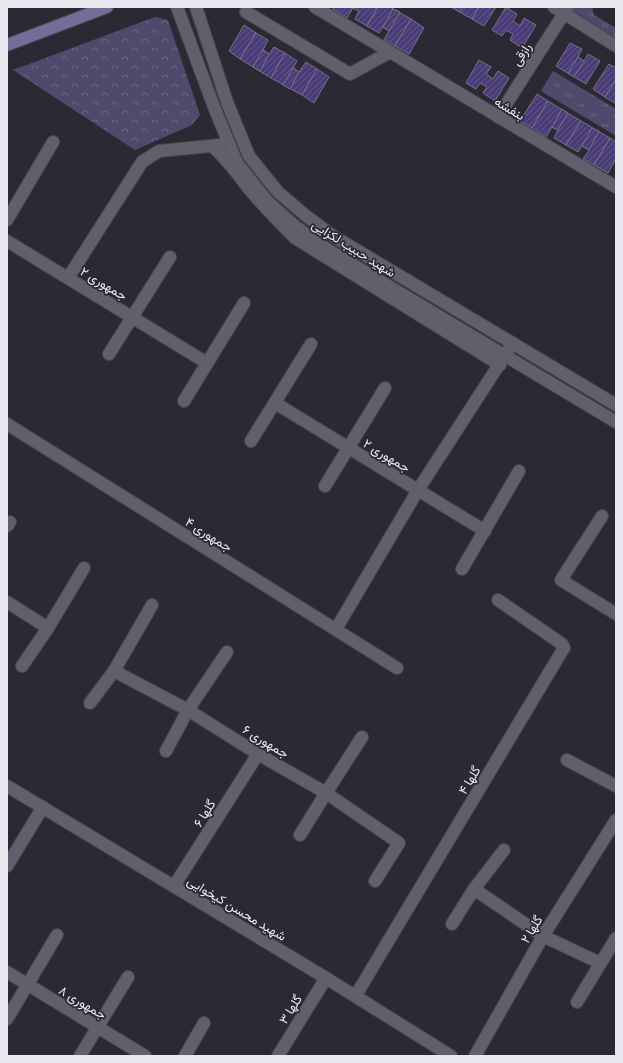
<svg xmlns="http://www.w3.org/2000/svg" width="623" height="1063" font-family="Cabin,Vazirmatn,sans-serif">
  <defs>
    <pattern id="grass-tufts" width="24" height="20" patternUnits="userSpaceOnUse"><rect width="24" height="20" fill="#50496c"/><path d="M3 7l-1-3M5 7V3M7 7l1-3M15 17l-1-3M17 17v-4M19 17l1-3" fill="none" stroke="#696381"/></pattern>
    <pattern id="park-crowns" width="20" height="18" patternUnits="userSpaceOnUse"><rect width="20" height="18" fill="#50496c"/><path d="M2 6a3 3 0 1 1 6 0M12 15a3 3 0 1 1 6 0" fill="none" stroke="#696381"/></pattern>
    <pattern id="building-hatch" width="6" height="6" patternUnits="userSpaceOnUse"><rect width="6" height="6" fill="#4a3c76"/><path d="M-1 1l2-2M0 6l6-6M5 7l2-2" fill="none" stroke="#64588a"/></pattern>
  </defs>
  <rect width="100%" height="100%" fill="#2b2934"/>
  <!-- grass -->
  <g fill="url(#grass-tufts)">
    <polygon points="568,7 592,7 594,15 616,28 616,46 564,14"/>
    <polygon points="553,71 616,109 616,136 541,91"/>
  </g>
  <!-- park -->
  <polygon fill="url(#park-crowns)" points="155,17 168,20 200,115 192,125 135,150 13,70"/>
  <!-- building -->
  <g fill="url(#building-hatch)" stroke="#757380">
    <polygon points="334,7 378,7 367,26 355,19 359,11 353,8 347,18 333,9"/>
    <polygon points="378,7 390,7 411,19 395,46 384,40 389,31 383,27 379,33 367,26"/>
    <polygon points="451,7 479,7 472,19"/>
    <polygon points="454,7 463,7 460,12 453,8"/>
    <polygon points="479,7 496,7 484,26 472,19"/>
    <polygon points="506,7 517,14 513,21 520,26 524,18 536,25 522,48 510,40 513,34 506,30 502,36 492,30"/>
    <polygon points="393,9 400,12 389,31 383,27"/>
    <polygon points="411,19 424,28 409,54 395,46"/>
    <polygon points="244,25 256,33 240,59 229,51"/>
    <polygon points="256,33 268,40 263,50 269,54 274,47 285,53 271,78 240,59"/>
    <polygon points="570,43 582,49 578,57 584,61 588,54 600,61 586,84 556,66"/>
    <polygon points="263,50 269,54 260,71 253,67"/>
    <polygon points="285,53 297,61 293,68 299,72 306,62 317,69 302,95 271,78"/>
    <polygon points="578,57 584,61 574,77 568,73"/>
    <polygon points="479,60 491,67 486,74 493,79 498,71 509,78 495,101 483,93 487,87 480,83 476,89 466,83"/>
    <polygon points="609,64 616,68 616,79 605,97 593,89"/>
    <polygon points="293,68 299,72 290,89 283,85"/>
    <polygon points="317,69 329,77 314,103 302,95"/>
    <polygon points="616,79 616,104 605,97"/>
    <polygon points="537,94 548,101 532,128 520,121"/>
    <polygon points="548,101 581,121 566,145 554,138 558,130 552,127 546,137 532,128"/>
    <polygon points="562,109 568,113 558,130 552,127"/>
    <polygon points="581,121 610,138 594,165 583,159 589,150 582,146 578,152 566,145"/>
    <polygon points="592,128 599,131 589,150 582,146"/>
    <polygon points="610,138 616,142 616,159 608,173 594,165"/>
  </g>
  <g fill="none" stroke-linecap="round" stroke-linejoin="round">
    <defs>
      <g id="minor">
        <polyline points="315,7 616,187"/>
        <polyline points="554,7 616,46"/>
        <polyline points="246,12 350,74 390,52"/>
        <polyline points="498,117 568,7"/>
        <path d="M213 147C227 159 238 175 250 190 264 207 279 222 295 238L500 365"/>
        <polyline points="7,220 53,142"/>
        <polyline points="7,241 207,363"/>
        <polyline points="68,278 142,162 159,151 220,145"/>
        <polyline points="109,354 170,257"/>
        <polyline points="184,401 244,303"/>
        <polyline points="275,403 485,531"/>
        <polyline points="7,424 397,668"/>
        <polyline points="251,441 311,344"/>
        <polyline points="325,486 385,388"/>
        <polyline points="602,516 561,580 616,614"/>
        <polyline points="7,526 10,522"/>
        <polyline points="462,569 519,471"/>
        <polyline points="7,602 48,628"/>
        <polyline points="336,629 418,490 513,343"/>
        <polyline points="22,666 48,628 84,568"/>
        <polyline points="114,671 188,710 258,754 326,793 399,843 375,881"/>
        <polyline points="90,703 114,671 152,605"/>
        <polyline points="166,751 188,710 227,652"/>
        <polyline points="567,760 616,786"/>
        <polyline points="300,835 326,793 362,737"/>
        <polyline points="7,866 43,807"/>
        <polyline points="174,886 258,754"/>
        <polyline points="474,889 543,936 600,963"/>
        <polyline points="452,924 474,889 504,850"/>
        <polyline points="7,972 145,1056"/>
        <polyline points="356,995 562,651 564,648 562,644 498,600"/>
        <polyline points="577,1002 616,938"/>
        <polyline points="7,1019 57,935"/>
        <polyline points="80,1056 128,977"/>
        <polyline points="185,1056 204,1023"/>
        <polyline points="278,1056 326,978"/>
        <polyline points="475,1056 543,936 616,820"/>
      </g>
      <g id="tertiary">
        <polyline points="177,7 214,107 237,163 268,202 295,226 325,248 616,422"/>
        <polyline points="196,7 227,102 249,156 278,192 305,215 333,236 616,405"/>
        <polyline points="7,786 326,978 451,1056"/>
      </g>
      <polyline id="secondary" points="7,45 107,7"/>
    </defs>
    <!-- minor casing -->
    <use href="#minor" stroke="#47454f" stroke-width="14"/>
    <!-- tertiary casing -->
    <use href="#tertiary" stroke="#47454f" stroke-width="14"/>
    <!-- secondary casing -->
    <use href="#secondary" stroke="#47454f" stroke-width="14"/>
    <!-- minor -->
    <use href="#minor" stroke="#615f6b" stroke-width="12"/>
    <!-- tertiary -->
    <use href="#tertiary" stroke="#615f6b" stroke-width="12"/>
    <!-- secondary -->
    <use href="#secondary" stroke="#756c97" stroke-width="12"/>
  </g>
  <g text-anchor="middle" stroke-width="3.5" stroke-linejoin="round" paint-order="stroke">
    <!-- street labels -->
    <g font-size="13" fill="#e9e8ef" stroke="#2b2934">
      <text transform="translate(521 54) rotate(-57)" y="5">رازقی</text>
      <text transform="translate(510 108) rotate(31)" y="5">بنفشه</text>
      <text transform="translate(354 248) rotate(32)" y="5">شهید حبیب لکزایی</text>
      <text transform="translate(104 283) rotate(31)" y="5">جمهوری ۲</text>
      <text transform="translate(387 455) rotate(31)" y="5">جمهوری ۲</text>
      <text transform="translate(209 534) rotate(32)" y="5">جمهوری ۴</text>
      <text transform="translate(266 741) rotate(31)" y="5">جمهوری ۶</text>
      <text transform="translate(469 780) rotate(-59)" y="5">گلها ۴</text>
      <text transform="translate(204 813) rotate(-58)" y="5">گلها ۶</text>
      <text transform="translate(237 908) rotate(31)" y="5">شهید محسن کیخوایی</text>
      <text transform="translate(531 929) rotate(-59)" y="5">گلها ۲</text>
      <text transform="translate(83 1002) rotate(31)" y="5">جمهوری ۸</text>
      <text transform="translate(290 1009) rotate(-58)" y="5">گلها ۳</text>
    </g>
  </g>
  <!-- border -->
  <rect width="623" height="1063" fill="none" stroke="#e9e8ef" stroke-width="16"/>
</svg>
